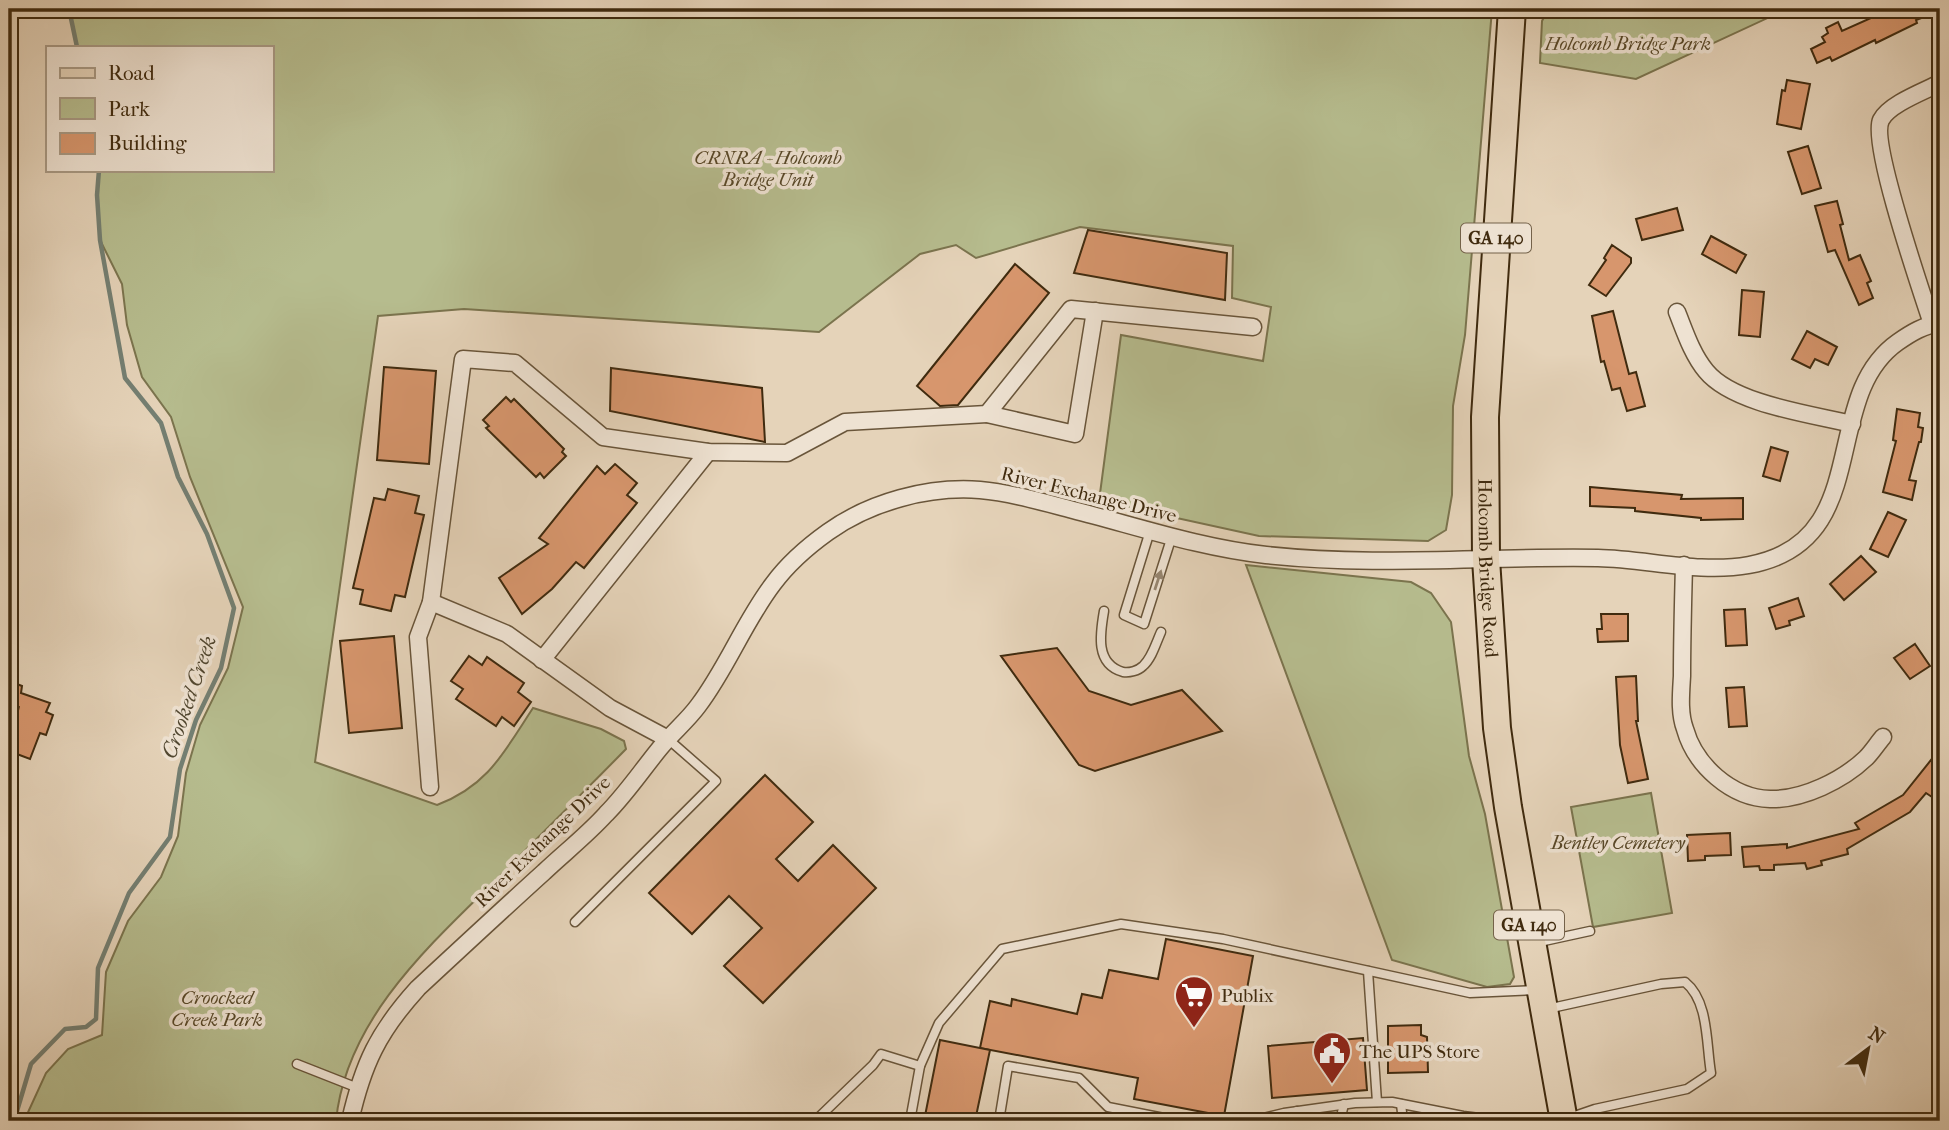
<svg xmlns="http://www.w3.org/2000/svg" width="1949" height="1130" font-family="'IM FELL French Canon',serif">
  <rect width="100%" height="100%" fill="#e5d3b9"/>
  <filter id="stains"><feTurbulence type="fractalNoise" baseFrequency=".00286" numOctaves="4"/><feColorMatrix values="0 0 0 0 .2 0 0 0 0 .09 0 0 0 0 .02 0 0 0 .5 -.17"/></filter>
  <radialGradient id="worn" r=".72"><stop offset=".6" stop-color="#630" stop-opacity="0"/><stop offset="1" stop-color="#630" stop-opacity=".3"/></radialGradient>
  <!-- green -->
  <g fill="#b6bc8e" stroke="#7b744e" stroke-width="2">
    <path d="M69 9H1492L1465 335 1453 406 1452 495 1446 530 1428 541 1259 536 1099 501 1121 335 1263 361 1271 307 1232 298 1233 246 1080 227 976 258 956 245 920 254 819 332 464 309 378 316 315 762 437 805C488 786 504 752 533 708L601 729 624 741 626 749C585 791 543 832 502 874 432 943 346 1018 336 1121H24L46 1073 68 1049 102 1035 106 972 128 921 161 877 178 836 186 773 200 725 228 668 243 607 190 477 171 417 142 377 127 325 122 284 100 240 97 195 99 170H271V47H77Z"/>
    <polygon points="1548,9 1787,9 1636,79 1540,63 1542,21"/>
    <polygon points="1246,565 1411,582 1431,593 1451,622 1469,756 1485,814 1514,977 1510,984 1487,987 1392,960"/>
    <polygon points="1651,793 1672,913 1593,927 1571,807"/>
  </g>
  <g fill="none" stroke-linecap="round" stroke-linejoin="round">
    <!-- stream -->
    <g stroke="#747f72" stroke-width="4.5">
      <polyline points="69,9 77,47"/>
      <polyline points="14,1121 31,1064 65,1029 86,1027 96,1019 98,968 129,893 170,837 180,769 196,720 221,668 234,608 207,534 178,477 161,423 125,378 100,240 97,195 99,170"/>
    </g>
  </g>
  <!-- building -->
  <g fill="#d7966d" stroke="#402b0f" stroke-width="2">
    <polygon points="1891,9 1940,9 1940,11 1916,20 1917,23 1876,43 1875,40 1832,61 1830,57 1817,63 1811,49 1825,42 1822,37 1828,33 1826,28 1838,22 1842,31"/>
    <polygon points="1787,80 1810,84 1801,129 1777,124 1782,90 1785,91"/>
    <polygon points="1808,146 1821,188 1802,194 1788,152"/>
    <polygon points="1837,201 1843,224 1840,225 1849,260 1860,255 1871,281 1867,283 1873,298 1859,305 1835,250 1828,252 1815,206"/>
    <polygon points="1677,208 1683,230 1642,240 1636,219"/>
    <polygon points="1088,230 1227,253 1225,300 1074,273"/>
    <polygon points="1711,236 1746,255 1736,273 1702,254"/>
    <polygon points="1612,245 1631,258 1631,263 1606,296 1589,285 1606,260 1604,258"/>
    <polygon points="1015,264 1049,293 958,405 940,406 917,386"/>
    <polygon points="1742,290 1764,292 1760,337 1739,335"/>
    <polygon points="1613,311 1629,374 1636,372 1645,406 1627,411 1620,388 1612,390 1604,361 1601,362 1592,316"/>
    <polygon points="1807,331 1837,347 1828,365 1815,359 1810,368 1792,359"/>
    <polygon points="384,367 436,371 429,464 377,460"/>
    <polygon points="611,368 762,388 765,442 610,411"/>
    <polygon points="506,397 511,402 514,399 564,449 562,452 566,456 544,478 540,473 536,477 486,428 489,426 483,420"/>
    <polygon points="1897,409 1920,413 1918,427 1923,428 1921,442 1919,442 1909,480 1916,481 1912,500 1883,492 1896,441 1893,440"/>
    <polygon points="1771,447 1788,452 1780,481 1763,476"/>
    <polygon points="615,464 637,483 627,495 637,503 584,568 576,562 552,589 522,614 499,578 548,544 539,538 597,466 605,474"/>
    <polygon points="1590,487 1682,495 1681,499 1743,498 1743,519 1701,520 1701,518 1635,511 1635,508 1590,506"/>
    <polygon points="388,489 419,496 415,513 424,515 405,597 395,595 391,611 360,604 363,590 353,588 374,498 385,500"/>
    <polygon points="1888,512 1906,520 1888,557 1870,549"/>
    <polygon points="1861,556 1876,572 1844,600 1830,584"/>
    <polygon points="1798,598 1804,616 1789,621 1790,625 1776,629 1769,608"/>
    <polygon points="1745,609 1747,645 1726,646 1724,610"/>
    <polygon points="1601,614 1628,614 1628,641 1598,642 1597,629 1602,629"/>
    <polygon points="394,636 402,728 349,733 340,641"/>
    <polygon points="1915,644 1930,666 1910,679 1894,658"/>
    <polygon points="1057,648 1089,691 1131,705 1182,690 1222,731 1095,771 1079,765 1001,656"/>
    <polygon points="469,656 482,665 487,657 524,683 518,692 531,702 514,726 502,717 496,726 456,699 463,689 451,681"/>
    <polygon points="1636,676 1638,721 1636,721 1648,779 1628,783 1620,745 1616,677"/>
    <polygon points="9,681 22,686 21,693 50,703 46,712 53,715 46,735 40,733 30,759 9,751 19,706 14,722 9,722"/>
    <polygon points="1744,687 1747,726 1729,727 1726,688"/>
    <polygon points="1931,760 1940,767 1940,787 1932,797 1926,793 1910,812 1847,849 1848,854 1821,861 1822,865 1807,869 1805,863 1774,865 1774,870 1760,870 1759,866 1744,867 1742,847 1787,844 1787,848 1859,829 1855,823 1903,795"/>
    <polygon points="765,775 813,822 776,859 798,881 833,845 876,888 763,1003 724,966 762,928 729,896 692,934 649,893"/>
    <polygon points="1730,833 1731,855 1705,856 1705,860 1688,861 1687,835"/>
    <polygon points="1166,939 1253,956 1224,1116 1134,1099 1138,1078 980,1048 990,1001 1011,1006 1012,999 1077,1014 1082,994 1102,998 1109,970 1158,979"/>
    <polygon points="1421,1025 1421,1035 1427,1037 1428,1072 1388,1073 1388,1026"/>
    <polygon points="1363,1038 1367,1090 1272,1098 1268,1046"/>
    <polygon points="940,1040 990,1050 975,1121 924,1121"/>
  </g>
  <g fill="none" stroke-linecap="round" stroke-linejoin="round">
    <defs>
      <g id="lane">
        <polyline points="1150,531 1124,615 1144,624 1172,536"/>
        <path d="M1104 611C1100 634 1095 664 1123 672 1129 673 1138 671 1143 666 1152 658 1156 643 1161 632"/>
        <polyline points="575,922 716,781 668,739"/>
        <polyline points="1535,943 1590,931"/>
        <polyline points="1368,971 1377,1102"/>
        <polyline points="297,1064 358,1088"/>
        <polyline points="1401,1104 1403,1121"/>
        <polyline points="815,1121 873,1065 881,1054 920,1066"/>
        <polyline points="910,1121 920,1066 939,1023 1002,949 1121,924 1223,939 1470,993 1537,990"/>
        <polyline points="999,1121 1008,1066 1079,1078 1108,1107 1179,1121"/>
        <polyline points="1251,1121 1284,1113 1355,1103 1392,1102 1463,1116 1504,1121"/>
        <polyline points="1294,1121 1297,1111"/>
        <polyline points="1340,1121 1344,1104"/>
        <path d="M1535 1121 1563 1120 1595 1109 1687 1089 1711 1073C1706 1044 1709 1001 1685 982L1661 984 1547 1009"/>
      </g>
      <g id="street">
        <path d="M1677 312C1685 332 1692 354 1706 371 1733 404 1810 414 1852 424"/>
        <path d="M1932 324C1922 293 1870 142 1881 120 1889 104 1925 91 1940 83"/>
        <polyline points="987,414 1075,434 1095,311"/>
        <path d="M1684 565C1683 602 1682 639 1682 676 1681 694 1679 713 1685 729 1695 765 1731 798 1770 799 1803 800 1843 780 1866 758 1872 752 1877 744 1883 737"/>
        <polyline points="431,602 507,634 610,708 668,739"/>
        <polyline points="542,660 708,452"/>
        <polyline points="430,787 418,637 431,602 463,359 515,363 603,437 708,452 787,453 845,422 987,414 1071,309 1253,327"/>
        <path d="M350 1121C363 1064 378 1032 418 988 460 949 502 910 544 872 564 853 587 835 606 814 626 794 642 770 660 748 672 733 687 721 698 706 727 668 744 622 773 584 787 565 807 547 828 532 870 502 928 486 980 490 1012 493 1042 502 1073 510 1136 526 1201 548 1266 555 1377 567 1487 556 1598 558 1647 559 1700 574 1749 565 1876 542 1818 398 1898 342 1911 333 1924 325 1940 323"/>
      </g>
      <g id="primary">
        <path id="s1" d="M1512 9 1485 417 1486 559 1497 728 1508 807 1564 1121"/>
      </g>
    </defs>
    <!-- lane casing -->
    <use href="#lane" stroke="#69553a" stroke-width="11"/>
    <!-- street casing -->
    <use href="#street" stroke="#69553a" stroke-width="19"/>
    <!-- primary casing -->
    <use href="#primary" stroke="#402b0f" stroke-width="30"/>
    <!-- lane -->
    <use href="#lane" stroke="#eee2d2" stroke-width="8"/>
    <!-- street -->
    <use href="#street" stroke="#eee2d2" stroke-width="16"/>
    <!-- primary -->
    <use href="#primary" stroke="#e5d3b9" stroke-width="26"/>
  </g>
  <!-- one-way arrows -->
  <defs><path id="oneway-solid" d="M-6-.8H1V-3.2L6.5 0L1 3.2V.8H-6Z" transform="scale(1.75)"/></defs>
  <use fill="#978670" href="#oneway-solid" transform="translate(1158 580) rotate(-72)"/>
  <!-- icons -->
  <defs>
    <symbol id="supermarket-pin" viewBox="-11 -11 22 30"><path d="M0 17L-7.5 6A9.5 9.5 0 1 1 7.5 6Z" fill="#8f2418" stroke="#eee2d2"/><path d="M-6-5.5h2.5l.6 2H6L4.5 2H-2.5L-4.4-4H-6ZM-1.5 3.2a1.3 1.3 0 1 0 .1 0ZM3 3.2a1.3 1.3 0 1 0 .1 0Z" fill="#fff"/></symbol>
    <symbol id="civic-pin" viewBox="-11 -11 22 30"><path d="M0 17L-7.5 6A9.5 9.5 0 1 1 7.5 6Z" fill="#8f2418" stroke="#eee2d2"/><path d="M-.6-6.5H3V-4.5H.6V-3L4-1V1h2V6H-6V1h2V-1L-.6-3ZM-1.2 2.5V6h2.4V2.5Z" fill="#fff"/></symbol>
  </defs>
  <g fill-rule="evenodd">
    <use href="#supermarket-pin" x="1172" y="973" width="44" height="60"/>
    <use href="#civic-pin" x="1310" y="1029" width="44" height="60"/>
  </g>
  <g text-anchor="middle" stroke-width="7" stroke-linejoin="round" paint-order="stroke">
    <!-- shield labels -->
    <g fill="#eee2d2" stroke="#74624a" stroke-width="2">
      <rect x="1461" y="223.5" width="70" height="29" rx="5"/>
      <rect x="1494" y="910.5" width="70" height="29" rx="5"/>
    </g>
    <g font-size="18" font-weight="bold" fill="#402b0f">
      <text x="1496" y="244">GA 140</text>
      <text x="1529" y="931">GA 140</text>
    </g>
    <!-- park labels -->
    <g font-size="19" font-style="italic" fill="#584828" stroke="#eee2d2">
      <text x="1628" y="50">Holcomb Bridge Park</text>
      <text x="768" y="164">CRNRA - Holcomb<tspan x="768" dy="22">Bridge Unit</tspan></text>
      <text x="1618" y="849">Bentley Cemetery</text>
      <text x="217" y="1004">Croocked<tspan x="217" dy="22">Creek Park</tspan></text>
    </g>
    <!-- street labels -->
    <g font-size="19" fill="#402b0f" stroke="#eee2d2">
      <text transform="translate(1089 494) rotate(14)" y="7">River Exchange Drive</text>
      <text dy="7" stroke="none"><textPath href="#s1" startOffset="560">Holcomb Bridge Road</textPath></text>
      <text transform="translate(542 841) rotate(-44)" y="7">River Exchange Drive</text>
    </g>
    <!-- poi labels -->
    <g font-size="19" fill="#402b0f" stroke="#eee2d2" text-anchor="start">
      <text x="1221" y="1002">Publix</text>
      <text x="1359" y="1058">The UPS Store</text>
    </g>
    <!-- water labels -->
    <g font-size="21" font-style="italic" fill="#514730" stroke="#eee2d2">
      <text transform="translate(189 697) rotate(-71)" y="7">Crooked Creek</text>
    </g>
  </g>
  <!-- margin -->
  <rect width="1949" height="1130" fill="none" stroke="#e5d3b9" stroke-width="35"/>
  <rect x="10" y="10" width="1928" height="1109" fill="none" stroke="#402b0f" stroke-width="3.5"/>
  <rect x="18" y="18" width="1914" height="1095" fill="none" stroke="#402b0f" stroke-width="2"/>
  <!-- legend -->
  <rect x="46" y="46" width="228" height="126" fill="#eee2d2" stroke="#a89984" stroke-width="2"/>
  <rect x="60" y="68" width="35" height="10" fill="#e5d3b9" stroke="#a89984" stroke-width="2"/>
  <text x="108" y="80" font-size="21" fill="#402b0f">Road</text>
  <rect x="60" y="98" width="35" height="21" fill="#b6bc8e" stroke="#a89984" stroke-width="2"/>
  <text x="108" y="116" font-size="21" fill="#402b0f">Park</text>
  <rect x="60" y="133" width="35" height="21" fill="#d7966d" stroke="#a89984" stroke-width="2"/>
  <text x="108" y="150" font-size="21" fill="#402b0f">Building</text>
  <!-- north arrow -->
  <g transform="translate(1868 1049) rotate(32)" stroke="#eee2d2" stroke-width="5" paint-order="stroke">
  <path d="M0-5L12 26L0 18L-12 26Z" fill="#402b0f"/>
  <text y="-10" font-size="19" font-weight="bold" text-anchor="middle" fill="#402b0f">N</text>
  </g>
  <rect width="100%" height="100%" filter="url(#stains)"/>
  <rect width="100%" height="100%" fill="url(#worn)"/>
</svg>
